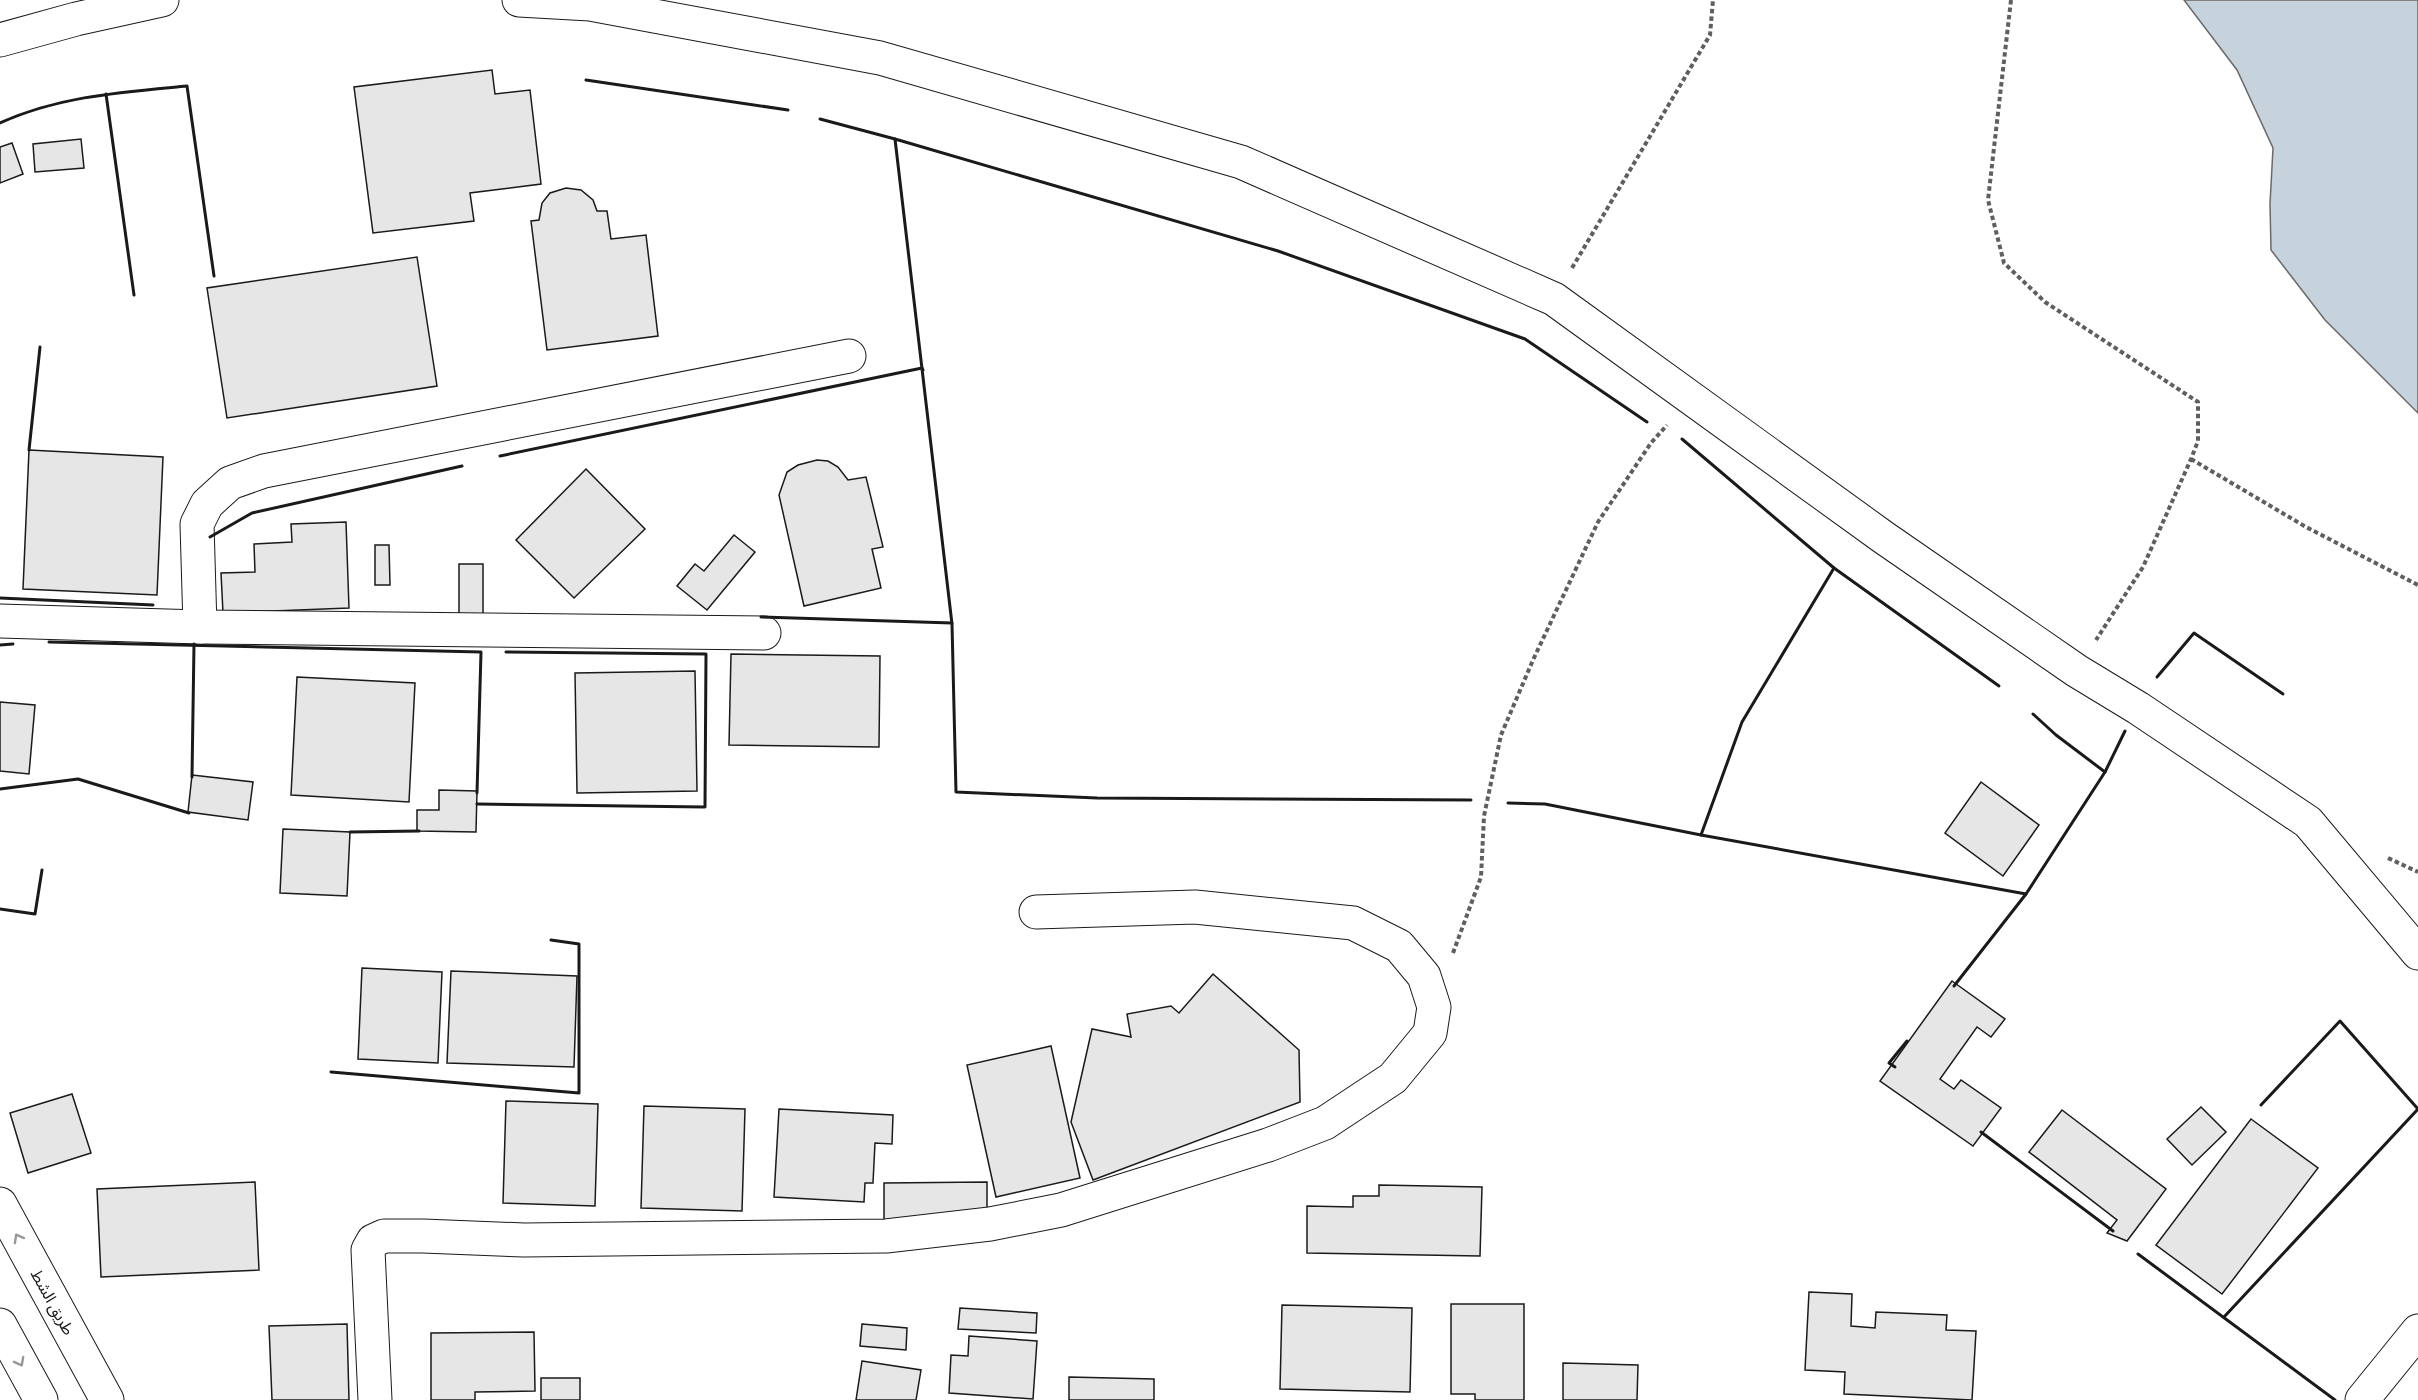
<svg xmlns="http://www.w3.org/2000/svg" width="2418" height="1400" font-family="Commissioner,'Noto Sans Arabic',sans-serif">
  <rect width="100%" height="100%" fill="#fff"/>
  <!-- water -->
  <polygon fill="#c6d2dc" stroke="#6a6a6a" stroke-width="1.5" points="2184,0 2418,0 2418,413 2325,320 2271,250 2270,204 2273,148 2237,70"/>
  <!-- building -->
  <g fill="#e6e6e6" stroke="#1a1a1a" stroke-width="1.5">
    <polygon points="492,70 495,94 530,90 541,184 470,193 474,221 373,233 354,87"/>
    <polygon points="81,139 84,168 35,172 33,144"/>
    <polygon points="12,143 23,174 0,183 0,147"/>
    <polygon points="566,188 581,190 593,200 597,211 607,211 611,239 646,235 658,336 547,350 531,221 539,220 542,203 550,193"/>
    <polygon points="417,257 437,386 227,418 207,288"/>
    <polygon points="29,450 163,457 157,595 23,589"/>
    <polygon points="817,460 828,461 838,467 848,480 866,477 883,547 872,549 881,588 804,606 779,495 787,472 798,465"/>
    <polygon points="586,469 645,529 574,598 516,540"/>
    <polygon points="346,522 349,608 223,613 221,573 255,572 254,544 292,542 291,524"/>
    <polygon points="734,535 755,552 707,610 677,586 695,564 704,571"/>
    <polygon points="375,545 389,545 390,585 375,585"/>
    <rect x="459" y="564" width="24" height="53"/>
    <polygon points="731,654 880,656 879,747 729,745"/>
    <polygon points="695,671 697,791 577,793 575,673"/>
    <polygon points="297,677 415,683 409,802 291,795"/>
    <polygon points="0,702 35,705 29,774 0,771"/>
    <polygon points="192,775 253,782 248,820 188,812"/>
    <polygon points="1981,782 2039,825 2003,876 1945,833"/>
    <polygon points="439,790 477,791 476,832 417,831 417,810 439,810"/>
    <polygon points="283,829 350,832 347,896 280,893"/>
    <polygon points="362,968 442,972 438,1063 358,1059"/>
    <polygon points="451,971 577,976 574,1067 447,1063"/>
    <polygon points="1213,974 1299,1050 1300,1102 1093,1180 1071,1122 1092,1029 1131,1037 1127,1014 1171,1006 1179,1013"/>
    <polygon points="1952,981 2005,1019 1991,1037 1977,1027 1940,1079 1954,1089 1961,1080 2001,1108 1973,1146 1880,1081"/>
    <polygon points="1051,1046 1080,1178 996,1197 967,1065"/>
    <polygon points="72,1094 91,1153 28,1173 10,1113"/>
    <polygon points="506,1101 598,1104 595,1206 503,1203"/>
    <polygon points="644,1106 745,1109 742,1211 641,1208"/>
    <polygon points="2201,1107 2226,1132 2192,1165 2167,1139"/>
    <polygon points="779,1109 893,1115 892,1144 875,1143 873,1183 865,1183 864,1202 774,1197"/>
    <polygon points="2062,1110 2166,1189 2127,1241 2107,1233 2117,1220 2029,1152"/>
    <polygon points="2251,1119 2318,1168 2222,1294 2156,1245"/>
    <polygon points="255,1182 259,1270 101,1277 97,1189"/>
    <polygon points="987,1182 987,1218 884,1220 884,1183"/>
    <polygon points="1379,1185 1482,1187 1480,1256 1307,1253 1307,1206 1353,1207 1353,1196 1379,1196"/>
    <polygon points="1809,1292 1852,1294 1851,1326 1875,1328 1876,1312 1947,1315 1946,1330 1976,1331 1972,1400 1844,1394 1845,1372 1805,1370"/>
    <polygon points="1451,1304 1524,1304 1524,1400 1475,1400 1475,1394 1451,1394"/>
    <polygon points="1282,1305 1412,1308 1410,1392 1280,1389"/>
    <polygon points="960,1308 1037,1313 1036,1333 958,1329"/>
    <polygon points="347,1324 349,1400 272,1400 269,1326"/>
    <polygon points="862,1324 907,1328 906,1350 860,1346"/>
    <polygon points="534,1332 535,1391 475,1392 475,1400 431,1400 431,1333"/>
    <polygon points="969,1336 1037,1341 1033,1399 949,1393 951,1355 968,1356"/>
    <polygon points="862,1361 921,1370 916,1400 856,1400"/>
    <polygon points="1563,1363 1638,1365 1637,1400 1563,1400"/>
    <polygon points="1069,1377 1154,1379 1154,1400 1069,1400"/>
    <rect x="541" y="1378" width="39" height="22"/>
  </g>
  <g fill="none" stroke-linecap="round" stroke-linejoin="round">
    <defs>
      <g id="minor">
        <polyline points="519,0 590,4 880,58 1241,162 1554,299 1883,537 2077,671 2138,708 2308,822 2418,953"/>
        <polyline points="0,40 76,19 162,0"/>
        <polyline points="0,621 200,627 197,524 207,504 230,483 264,471 849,356"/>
        <polyline points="200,627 764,633"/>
        <polyline points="375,1400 368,1250 373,1241 384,1236 423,1236 524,1240 886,1236 990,1224 1061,1210 1268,1145 1325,1123 1393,1078 1430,1033 1434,1007 1424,976 1399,946 1353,923 1195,907 1036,912"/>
        <polyline points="2362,1400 2418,1331"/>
      </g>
      <g id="trunk">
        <polyline points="0,1204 107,1400"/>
        <polyline points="0,1325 41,1400"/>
      </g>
    </defs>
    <!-- minor casing -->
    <use href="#minor" stroke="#1a1a1a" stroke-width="35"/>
    <!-- trunk casing -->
    <use href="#trunk" stroke="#1a1a1a" stroke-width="35"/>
    <!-- path -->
    <g stroke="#5f5f5f" stroke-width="4" stroke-dasharray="4.5 3" stroke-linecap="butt">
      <polyline points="2011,0 1988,200 2004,263 2045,302 2198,402 2198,441 2191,459 2143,567 2096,640"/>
      <polyline points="1572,268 1710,35 1713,0"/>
      <polyline points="2191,459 2306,527 2418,585"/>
      <polyline points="2388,858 2418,872"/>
      <polyline points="1453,953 1481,877 1484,816 1501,735 1533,660 1598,522 1651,443 1667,425"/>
    </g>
    <!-- minor -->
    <use href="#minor" stroke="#fff" stroke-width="33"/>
    <!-- trunk -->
    <use href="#trunk" stroke="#fff" stroke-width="33"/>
    <!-- wall -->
    <g stroke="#1a1a1a" stroke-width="3">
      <polyline points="586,80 788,110"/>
      <polyline points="106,94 134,295"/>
      <polyline points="820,119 895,139"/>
      <path d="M0 123C59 96 123 92 187 86L214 276"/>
      <polyline points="29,450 40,347"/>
      <polyline points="500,456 922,368 923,370"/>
      <polyline points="210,537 252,513 462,466"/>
      <polyline points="1834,568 1999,686"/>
      <polyline points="0,598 153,605"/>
      <polyline points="761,617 952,623"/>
      <polyline points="49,642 481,652 477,793"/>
      <polyline points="0,645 13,644"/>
      <polyline points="2157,677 2194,633 2283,694"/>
      <polyline points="2105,772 2125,731"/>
      <polyline points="192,777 194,644"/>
      <polyline points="0,789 78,779 189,813"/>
      <polyline points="1471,800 1097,798 956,792 952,624 895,139 1278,251 1525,339 1647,422"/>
      <polyline points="1508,803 1545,804 1701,835 1742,722 1834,568 1682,439"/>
      <polyline points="477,804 705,807 706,654 506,652"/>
      <polyline points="350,832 419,831"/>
      <polyline points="1701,835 2026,894 2105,772 2056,735 2033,714"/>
      <polyline points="0,909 35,914 42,870"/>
      <polyline points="1954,986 2026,894"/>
      <polyline points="1895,1067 1889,1063 1907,1041"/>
      <polyline points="331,1072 579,1093 579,944 551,940"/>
      <polyline points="1981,1132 2113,1231"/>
      <polyline points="2138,1254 2335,1400"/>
      <polyline points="2224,1317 2418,1109 2340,1021 2261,1105"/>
    </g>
  </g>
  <!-- one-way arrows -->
  <defs><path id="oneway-chevron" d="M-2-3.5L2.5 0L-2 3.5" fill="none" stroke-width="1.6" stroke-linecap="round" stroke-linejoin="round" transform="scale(1.5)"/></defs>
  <g stroke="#989898">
    <use href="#oneway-chevron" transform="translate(18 1238) rotate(-119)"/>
    <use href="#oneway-chevron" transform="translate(20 1362) rotate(62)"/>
  </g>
  <g text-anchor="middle" stroke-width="4.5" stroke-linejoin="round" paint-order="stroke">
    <!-- street labels -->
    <g font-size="16" fill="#1a1a1a" stroke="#fff">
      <text transform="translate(53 1302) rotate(61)" y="6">طريق الشط</text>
    </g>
  </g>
</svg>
